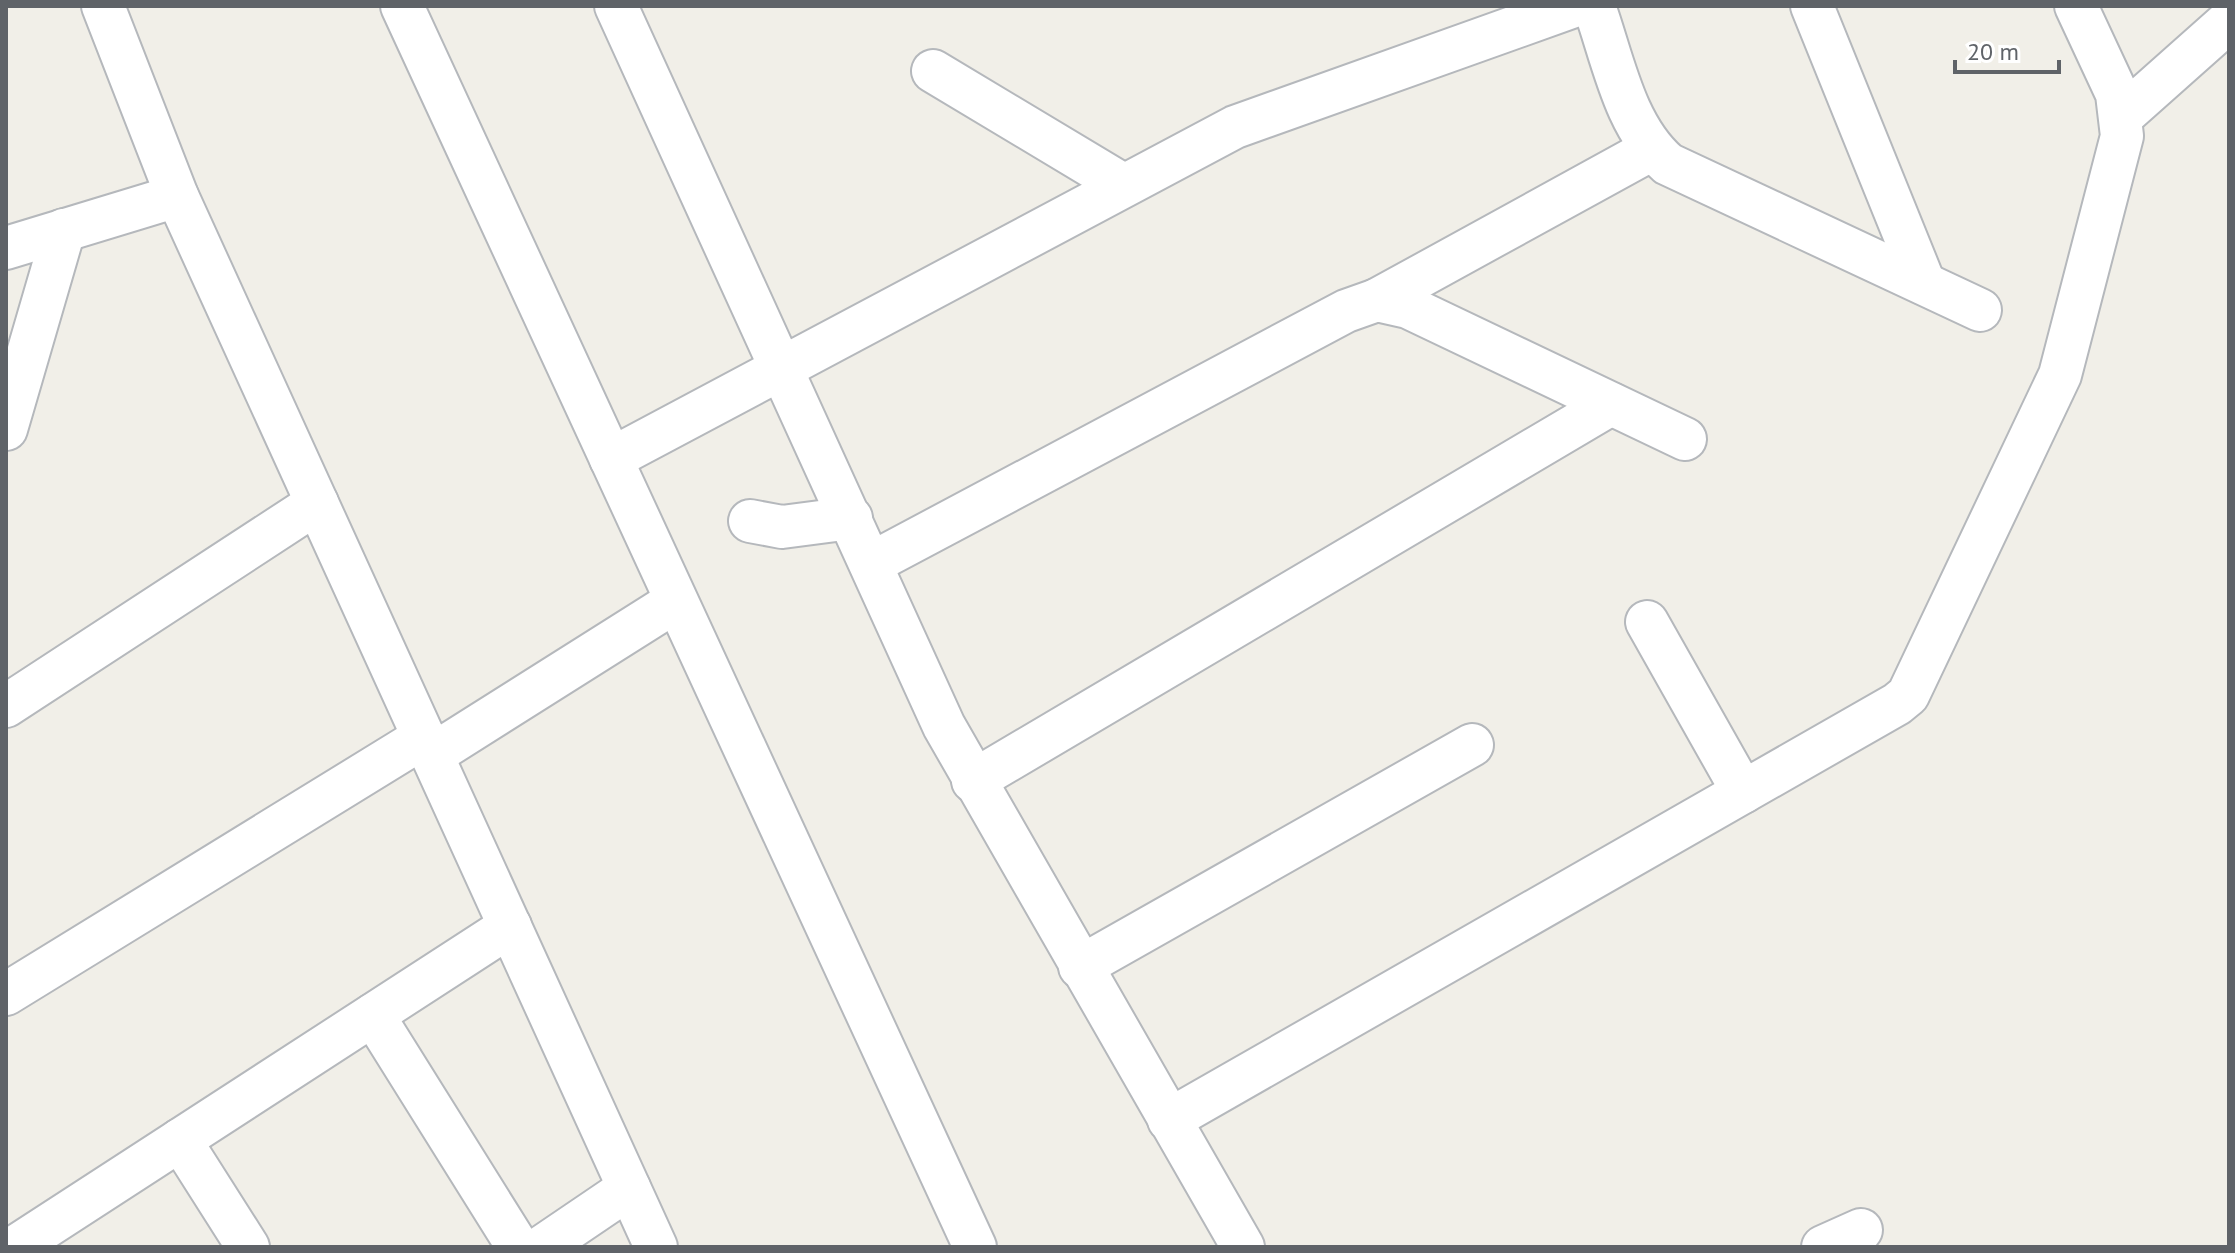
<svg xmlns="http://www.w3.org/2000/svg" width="2235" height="1253" font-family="'PT Sans',sans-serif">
  <rect width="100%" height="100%" fill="#f1efe8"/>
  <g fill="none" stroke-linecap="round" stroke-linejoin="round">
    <defs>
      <g id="minor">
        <polyline points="103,6 177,196 656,1247"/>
        <polyline points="402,6 975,1247"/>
        <polyline points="616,6 944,726 1243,1247"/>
        <path d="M1594 6C1613 59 1624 126 1668 164L1980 310"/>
        <polyline points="1812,6 1924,283"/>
        <polyline points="933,71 1123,185"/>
        <polyline points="2121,117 2229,21"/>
        <polyline points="6,248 177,196"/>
        <polyline points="1377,300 1652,149"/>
        <polyline points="6,429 64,230"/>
        <polyline points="611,459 1235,127 1574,6"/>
        <polyline points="750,521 782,527 851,518"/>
        <polyline points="872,563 1346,311 1377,300 1408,307 1685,439"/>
        <polyline points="1647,622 1743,792"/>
        <polyline points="6,706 317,503"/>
        <polyline points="432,755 676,601"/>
        <polyline points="973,781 1611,404"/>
        <polyline points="1080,967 1472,745"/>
        <polyline points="6,994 424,737"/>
        <polyline points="373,1015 518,1247"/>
        <polyline points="1169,1120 1897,704 1908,695 2060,375 2122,136 2117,94 2076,6"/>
        <polyline points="180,1140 248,1247"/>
        <polyline points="15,1247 510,926"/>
        <polyline points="542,1247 629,1188"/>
        <polyline points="1823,1247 1861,1230"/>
      </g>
    </defs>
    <!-- minor casing -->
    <use href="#minor" stroke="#b5b8bc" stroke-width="46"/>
    <!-- minor -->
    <use href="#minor" stroke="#fff" stroke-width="42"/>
  </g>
  <!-- border -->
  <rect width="2235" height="1253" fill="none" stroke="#5f6368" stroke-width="16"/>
  <!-- scale -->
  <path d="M1955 60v12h104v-12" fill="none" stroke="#5f6368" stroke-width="4"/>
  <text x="1967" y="60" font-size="24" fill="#5f6368" stroke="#ffffff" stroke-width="6" paint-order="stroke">20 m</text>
</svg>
